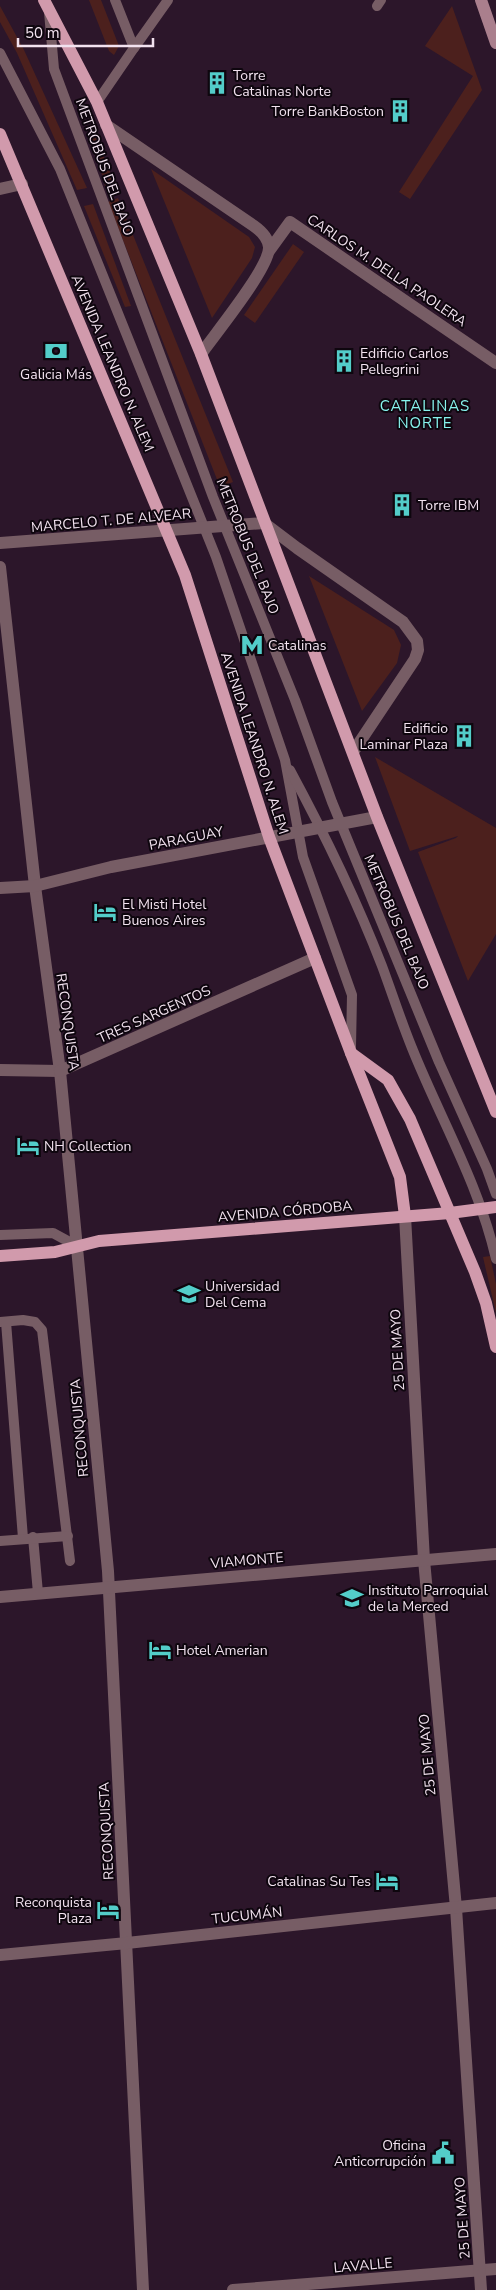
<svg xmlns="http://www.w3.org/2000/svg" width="496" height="2290" font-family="'Nunito Sans',sans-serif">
  <rect width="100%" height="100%" fill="#2c162a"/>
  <!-- green -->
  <g fill="#4c201d">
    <polygon points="89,0 101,0 119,46 114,55 109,51"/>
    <polygon points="0,6 24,50 87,188 77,190 17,53 0,22"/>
    <polygon points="452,6 482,90 410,199 399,192 473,76 425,46"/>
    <polygon points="92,132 94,133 115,184 105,186 91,135"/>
    <polygon points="151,169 249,237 255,247 252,258 212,318"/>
    <polygon points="118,198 233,482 220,487 108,202"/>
    <polygon points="93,204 131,306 125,307 84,206"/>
    <polygon points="293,244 304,252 255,323 244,315"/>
    <polygon points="309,576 394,630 401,645 397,663 362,711"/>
    <polygon points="375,757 496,828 496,934 468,981 418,852 456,838 458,836 410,851"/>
    <polygon points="490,1256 496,1284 496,1313 483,1257"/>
  </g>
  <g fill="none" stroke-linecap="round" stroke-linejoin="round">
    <!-- service -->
    <g stroke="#775d65" stroke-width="10">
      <polyline points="377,6 381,0"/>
      <polyline points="49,12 54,69 213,497 295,700 332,802 439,1062 487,1169 496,1194"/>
      <polyline points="134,48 168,0"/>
      <polyline points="0,53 60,169 216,557 285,760 303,857 352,995 351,1047"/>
      <polyline points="97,102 134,48 115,0"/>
      <path d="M290 770C324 833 356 899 382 966 392 993 401 1021 412 1048 440 1118 479 1184 496 1259"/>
      <polyline points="0,1235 53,1233 77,1246"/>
      <polyline points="0,1322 23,1320 35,1322 42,1330 70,1561"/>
      <polyline points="6,1322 23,1538"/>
      <polyline points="33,1537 38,1593"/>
      <polyline points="0,1541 68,1536"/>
    </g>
    <!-- pedestrian -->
    <g stroke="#775d65" stroke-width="12">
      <polyline points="386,288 496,363"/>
      <polyline points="0,1070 60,1071"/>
      <polyline points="233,2290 496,2269"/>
    </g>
    <!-- minor -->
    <g stroke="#775d65" stroke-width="12">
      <path d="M106 125 254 226C261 231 268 237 269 247 270 267 215 334 201 354"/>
      <polyline points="0,189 22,184"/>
      <polyline points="269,251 290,222 386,288"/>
      <polyline points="0,543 264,523 297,548 403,622 417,641 418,650 415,659 353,752"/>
      <polyline points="0,567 35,886 60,1071 108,1571 143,2290"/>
      <polyline points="0,888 35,886 111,867 377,817"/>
      <polyline points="60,1071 315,958"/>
      <polyline points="405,1216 424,1560 456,1908 481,2290"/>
      <polyline points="0,1597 496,1554"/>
      <polyline points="0,1955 127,1943 496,1903"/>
    </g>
    <!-- secondary -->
    <polyline stroke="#aa7f8d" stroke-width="12" points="481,0 496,43"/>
    <!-- primary -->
    <g stroke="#d19aac" stroke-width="12">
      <polyline points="44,0 97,102 201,354 377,817 496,1112"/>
      <polyline points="0,134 185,575 269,837 351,1053 400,1177 405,1216"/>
      <polyline points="351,1053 388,1080 410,1119 475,1272 486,1303 496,1347"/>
      <polyline points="0,1256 55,1252 99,1241 450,1213 496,1207"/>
    </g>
  </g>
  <!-- icons -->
  <defs>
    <symbol id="building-bare" viewBox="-9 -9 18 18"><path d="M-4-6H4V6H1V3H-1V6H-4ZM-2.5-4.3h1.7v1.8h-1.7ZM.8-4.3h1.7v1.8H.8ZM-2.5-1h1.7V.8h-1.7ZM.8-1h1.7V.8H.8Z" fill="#53cdc9" stroke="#0e060e" stroke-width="2.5" paint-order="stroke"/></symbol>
    <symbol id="bank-bare" viewBox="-9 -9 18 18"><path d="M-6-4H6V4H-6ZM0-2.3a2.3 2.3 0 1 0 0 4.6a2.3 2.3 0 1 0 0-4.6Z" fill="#53cdc9" stroke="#0e060e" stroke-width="2.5" paint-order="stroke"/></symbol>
    <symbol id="metro-bare" viewBox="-9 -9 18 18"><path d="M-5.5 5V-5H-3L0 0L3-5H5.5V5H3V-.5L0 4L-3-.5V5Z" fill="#53cdc9" stroke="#0e060e" stroke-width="2.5" paint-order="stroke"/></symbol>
    <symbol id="hotel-bare" viewBox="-9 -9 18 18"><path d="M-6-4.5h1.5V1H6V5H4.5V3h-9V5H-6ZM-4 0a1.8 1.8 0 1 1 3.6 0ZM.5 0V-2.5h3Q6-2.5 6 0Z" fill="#53cdc9" stroke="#0e060e" stroke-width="2.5" paint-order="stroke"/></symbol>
    <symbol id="university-bare" viewBox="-9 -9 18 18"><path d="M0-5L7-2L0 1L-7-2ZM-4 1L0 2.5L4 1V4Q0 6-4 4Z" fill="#53cdc9" stroke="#0e060e" stroke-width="2.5" paint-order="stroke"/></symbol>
    <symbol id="school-bare" viewBox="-9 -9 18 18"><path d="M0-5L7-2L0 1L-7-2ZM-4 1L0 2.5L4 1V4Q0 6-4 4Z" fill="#53cdc9" stroke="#0e060e" stroke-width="2.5" paint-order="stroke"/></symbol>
    <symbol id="civic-bare" viewBox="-9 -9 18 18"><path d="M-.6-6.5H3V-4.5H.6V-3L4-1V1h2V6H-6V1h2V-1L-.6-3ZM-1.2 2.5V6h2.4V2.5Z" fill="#53cdc9" stroke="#0e060e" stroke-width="2.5" paint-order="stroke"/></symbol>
  </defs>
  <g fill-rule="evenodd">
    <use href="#building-bare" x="201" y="67" width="32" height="32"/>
    <use href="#building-bare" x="384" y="95" width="32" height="32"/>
    <use href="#bank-bare" x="40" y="335" width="32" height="32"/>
    <use href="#building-bare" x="328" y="345" width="32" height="32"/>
    <use href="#building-bare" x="386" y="489" width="32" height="32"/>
    <use href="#metro-bare" x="236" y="629" width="32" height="32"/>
    <use href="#building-bare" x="448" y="720" width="32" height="32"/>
    <use href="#hotel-bare" x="89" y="896" width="32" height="32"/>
    <use href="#hotel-bare" x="12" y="1130" width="32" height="32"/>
    <use href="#university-bare" x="173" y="1278" width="32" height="32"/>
    <use href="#school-bare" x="336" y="1582" width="32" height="32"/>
    <use href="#hotel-bare" x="144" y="1634" width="32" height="32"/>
    <use href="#hotel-bare" x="371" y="1865" width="32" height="32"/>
    <use href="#hotel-bare" x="92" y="1894" width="32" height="32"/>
    <use href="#civic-bare" x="427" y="2137" width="32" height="32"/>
  </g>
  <g text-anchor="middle" stroke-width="4" stroke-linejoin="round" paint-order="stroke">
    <!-- poi labels -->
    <g font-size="14" fill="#f2e2ef" stroke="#0e060e" text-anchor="start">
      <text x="233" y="80">Torre<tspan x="233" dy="16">Catalinas Norte</tspan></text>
      <text x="384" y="116" text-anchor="end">Torre BankBoston</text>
      <text x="360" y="358">Edificio Carlos<tspan x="360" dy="16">Pellegrini</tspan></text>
      <text x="56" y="379" text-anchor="middle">Galicia Más</text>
      <text x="418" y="510">Torre IBM</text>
      <text x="268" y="650">Catalinas</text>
      <text x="448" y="733" text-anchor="end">Edificio<tspan x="448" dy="16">Laminar Plaza</tspan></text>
      <text x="122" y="909">El Misti Hotel<tspan x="122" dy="16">Buenos Aires</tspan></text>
      <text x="44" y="1151">NH Collection</text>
      <text x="205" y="1291">Universidad<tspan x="205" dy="16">Del Cema</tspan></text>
      <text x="368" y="1595">Instituto Parroquial<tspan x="368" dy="16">de la Merced</tspan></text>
      <text x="176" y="1655">Hotel Amerian</text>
      <text x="371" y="1886" text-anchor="end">Catalinas Su Tes</text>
      <text x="92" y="1907" text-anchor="end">Reconquista<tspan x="92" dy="16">Plaza</tspan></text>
      <text x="426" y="2150" text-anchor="end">Oficina<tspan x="426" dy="16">Anticorrupción</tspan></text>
    </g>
    <!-- street labels -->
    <g font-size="14" fill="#f2e2ef" stroke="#0e060e">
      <text transform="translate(105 167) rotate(70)" y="5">METROBUS DEL BAJO</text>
      <text transform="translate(387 270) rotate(34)" y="5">CARLOS M. DELLA PAOLERA</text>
      <text transform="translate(113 363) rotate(67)" y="5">AVENIDA LEANDRO N. ALEM</text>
      <text transform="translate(111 520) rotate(-5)" y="5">MARCELO T. DE ALVEAR</text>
      <text transform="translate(248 546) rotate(68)" y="5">METROBUS DEL BAJO</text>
      <text transform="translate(255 743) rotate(72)" y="5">AVENIDA LEANDRO N. ALEM</text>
      <text transform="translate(186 838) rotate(-11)" y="5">PARAGUAY</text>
      <text transform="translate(397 922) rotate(67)" y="5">METROBUS DEL BAJO</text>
      <text transform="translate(154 1014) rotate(-24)" y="5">TRES SARGENTOS</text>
      <text transform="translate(68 1022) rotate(82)" y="5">RECONQUISTA</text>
      <text transform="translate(285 1211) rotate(-5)" y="5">AVENIDA CÓRDOBA</text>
      <text transform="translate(397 1350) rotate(-93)" y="5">25 DE MAYO</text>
      <text transform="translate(79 1428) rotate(-95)" y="5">RECONQUISTA</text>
      <text transform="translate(247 1560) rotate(-5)" y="5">VIAMONTE</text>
      <text transform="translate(427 1755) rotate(-95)" y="5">25 DE MAYO</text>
      <text transform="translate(106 1831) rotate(-93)" y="5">RECONQUISTA</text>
      <text transform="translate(247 1915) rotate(-6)" y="5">TUCUMÁN</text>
      <text transform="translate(462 2218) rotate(-94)" y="5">25 DE MAYO</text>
      <text transform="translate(363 2265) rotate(-5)" y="5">LAVALLE</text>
    </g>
    <!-- neighbourhood labels -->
    <g font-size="15" letter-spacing="1" fill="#88f4ef" stroke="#0e060e">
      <text x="425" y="411">CATALINAS<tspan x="425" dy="17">NORTE</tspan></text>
    </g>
  </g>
  <!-- scale -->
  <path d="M18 38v8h135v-8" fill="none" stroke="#f2e2ef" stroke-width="2.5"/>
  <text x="25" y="38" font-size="15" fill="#f2e2ef" stroke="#0e060e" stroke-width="4" paint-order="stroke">50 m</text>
</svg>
